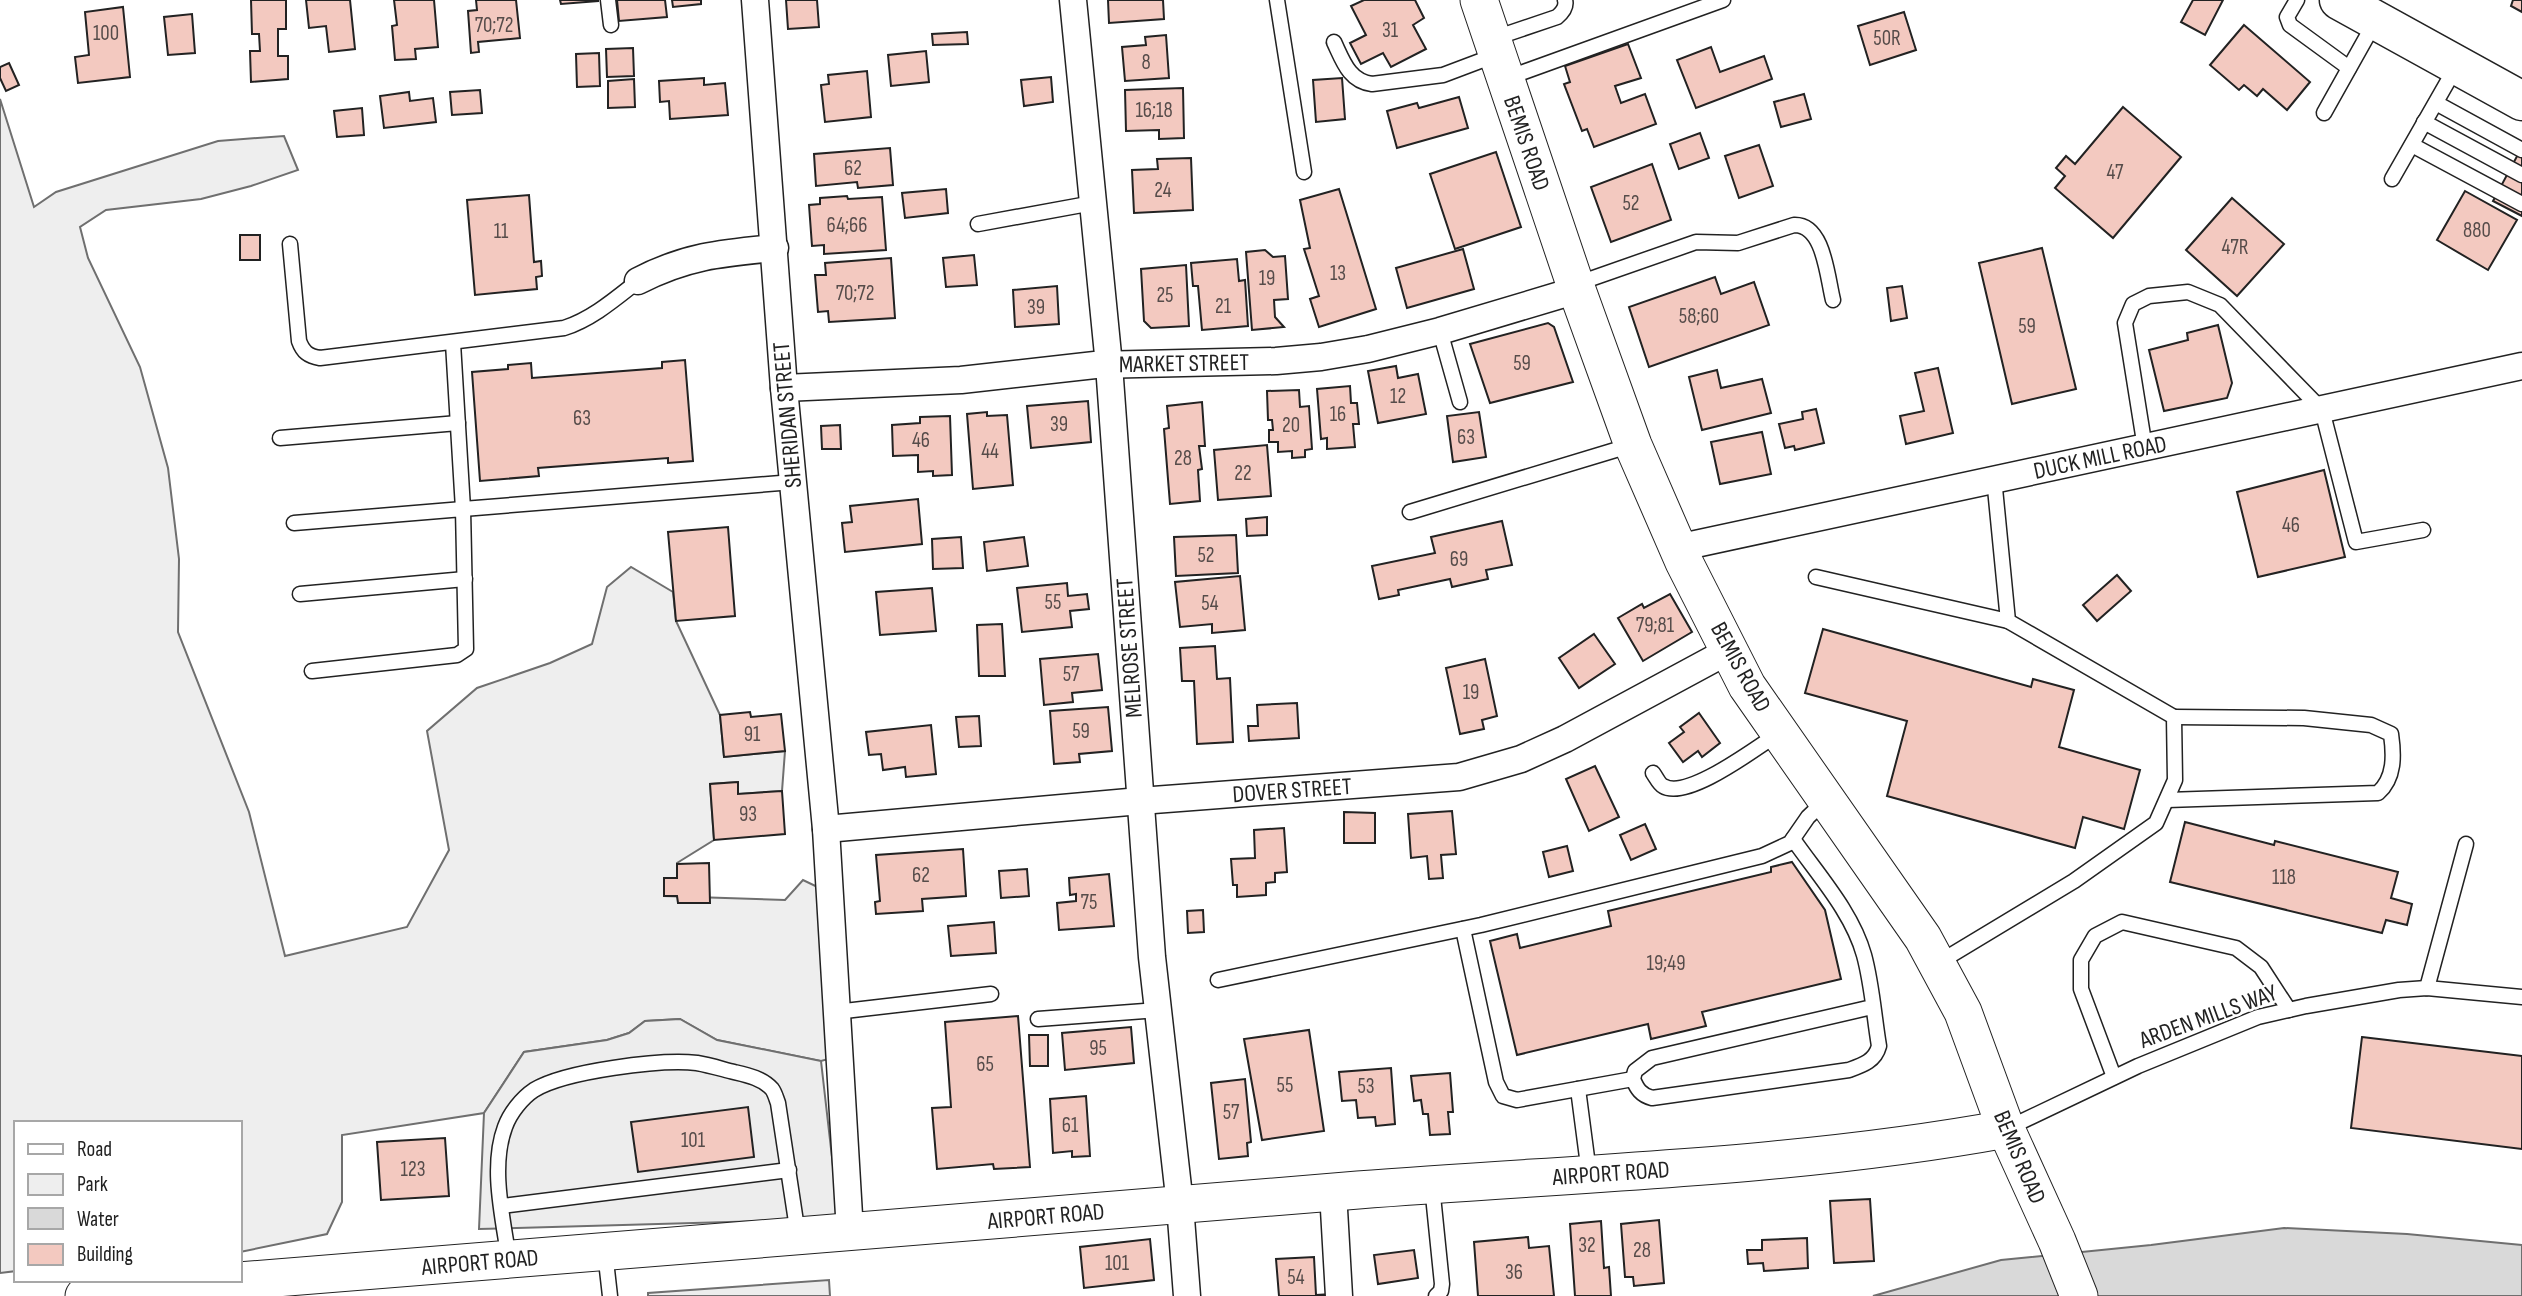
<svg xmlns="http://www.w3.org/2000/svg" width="2522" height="1296" font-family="'Sofia Sans Condensed',sans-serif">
  <rect width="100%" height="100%" fill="#fff"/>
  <!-- green -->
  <polygon fill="#eee" stroke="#6f6f6f" stroke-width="2" points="0,99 34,207 56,192 218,141 284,136 298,170 251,186 201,199 106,210 80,227 88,258 140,367 168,468 179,559 178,632 249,812 285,956 407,927 449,850 427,731 477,688 550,663 592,644 607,587 631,567 673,592 676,621 720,715 724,757 785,751 782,791 738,794 737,782 710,784 714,840 677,863 677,878 664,879 664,896 785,900 803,880 828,892 839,1056 821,1061 717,1040 680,1019 645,1021 629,1033 607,1040 524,1052 484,1113 342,1135 342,1202 327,1234 240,1252 240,1123 16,1123 16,1271 0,1273"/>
  <!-- parking -->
  <g fill="#ededed" stroke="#6f6f6f" stroke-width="2">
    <polygon points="680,1019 717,1040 821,1061 839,1219 479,1229 484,1113 524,1052 607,1040 629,1033 645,1021"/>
    <polygon points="829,1280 830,1296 648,1296 648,1293"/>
  </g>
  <!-- water -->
  <polygon fill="#d9d9d9" stroke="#6f6f6f" stroke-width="2" points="2284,1228 2407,1234 2522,1245 2522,1296 1873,1296 2001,1260 2151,1245"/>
  <!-- building -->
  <g fill="#f3c9c0" stroke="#222" stroke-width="2">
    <polygon points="251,0 286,0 286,29 278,29 278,56 288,56 288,79 251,82 250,51 260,51 259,34 252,34"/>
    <polygon points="306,0 350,0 355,49 329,52 326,26 309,28"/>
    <polygon points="394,0 434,0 438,47 415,49 416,59 395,60 392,26 397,25"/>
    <polygon points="476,0 516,0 520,38 478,42 479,52 471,53 468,11 477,10"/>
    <polygon points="560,0 598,0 598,1 561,4"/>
    <polygon points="617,0 665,0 667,17 619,21"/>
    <polygon points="672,0 701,0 701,4 673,7"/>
    <polygon points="786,0 817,0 819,27 788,29"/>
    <polygon points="1108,0 1163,0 1164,19 1109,23"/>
    <polygon points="1364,0 1415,0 1424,18 1413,25 1426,49 1391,67 1383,53 1361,64 1350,43 1366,35 1351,6"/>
    <polygon points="2193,0 2223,0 2205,35 2181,22"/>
    <polygon points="2513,0 2522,0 2522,12 2511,6"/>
    <polygon points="123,7 130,77 78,83 75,57 89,55 85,12"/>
    <polygon points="1904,12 1916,50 1870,65 1858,26"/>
    <polygon points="192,14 195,53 168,55 164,17"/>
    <polygon points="2244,25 2310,82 2287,110 2263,89 2257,96 2244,85 2239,90 2210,65"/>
    <polygon points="967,32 968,44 933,45 932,34"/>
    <polygon points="1166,35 1169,78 1125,81 1122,47 1146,45 1145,37"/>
    <polygon points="1628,44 1641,78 1615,86 1621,103 1645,94 1656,124 1594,147 1587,129 1582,131 1564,84 1570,82 1565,66"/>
    <polygon points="1711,47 1720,72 1764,56 1772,79 1696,108 1677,60"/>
    <polygon points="633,48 634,76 607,77 606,49"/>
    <polygon points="926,51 929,82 891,86 888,55"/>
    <polygon points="599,53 600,86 577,87 576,54"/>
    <polygon points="9,63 19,85 6,91 0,78 0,67"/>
    <polygon points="867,71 871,117 825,122 821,85 829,84 828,75"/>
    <polygon points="1051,77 1053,102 1024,106 1021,80"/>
    <polygon points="704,78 704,85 725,83 728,115 670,119 669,101 660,102 659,81"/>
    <polygon points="1342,78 1345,119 1316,122 1313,80"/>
    <polygon points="634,79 635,107 608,108 608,81"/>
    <polygon points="1183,88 1184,138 1159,139 1159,130 1126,131 1125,90"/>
    <polygon points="480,90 482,113 452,115 450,92"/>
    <polygon points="409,92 410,101 433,98 436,122 384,128 380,96"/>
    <polygon points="1804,94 1811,119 1781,127 1774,102"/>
    <polygon points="1459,97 1468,128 1397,148 1387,111 1417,103 1419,108"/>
    <polygon points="2123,107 2181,157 2113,238 2055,188 2065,176 2056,168 2066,156 2075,164"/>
    <polygon points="362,108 364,135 337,137 334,111"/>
    <polygon points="1700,133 1709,158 1679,169 1670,144"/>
    <polygon points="1759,145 1773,186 1739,198 1725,156"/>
    <polygon points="2522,147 2522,216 2493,201"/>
    <polygon points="890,148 893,185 858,188 857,182 816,186 814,154"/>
    <polygon points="1496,152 1521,227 1455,249 1430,174"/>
    <polygon points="1191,158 1193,210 1134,213 1132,170 1158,169 1157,159"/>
    <polygon points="1652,164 1671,220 1611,242 1591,187"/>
    <polygon points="946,189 948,213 905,218 902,193"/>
    <polygon points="1339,189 1376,309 1319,327 1310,299 1319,296 1304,249 1310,248 1300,200"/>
    <polygon points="2465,191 2517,220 2488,270 2437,240"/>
    <polygon points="529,195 534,262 541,261 542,276 536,277 537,289 475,295 467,200"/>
    <polygon points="847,196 848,199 882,197 886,250 824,254 824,245 812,246 809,205 820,204 820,198"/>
    <polygon points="2232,198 2284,244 2237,296 2186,250"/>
    <rect x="240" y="235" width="20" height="25"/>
    <polygon points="2042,248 2076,389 2012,404 1979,263"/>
    <polygon points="1463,249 1474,289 1407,308 1396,268"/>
    <polygon points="1265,250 1273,257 1285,256 1288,299 1274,300 1275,317 1284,327 1252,330 1246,252"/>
    <polygon points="974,255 977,285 946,287 943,258"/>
    <polygon points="891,258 895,318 829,322 828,311 818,312 815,275 826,275 825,263"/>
    <polygon points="1237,259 1239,281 1245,280 1248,326 1202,330 1198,286 1193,286 1191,263"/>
    <polygon points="1186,265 1189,326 1151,328 1144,321 1141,269"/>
    <polygon points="1715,277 1721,294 1754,282 1769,325 1649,367 1629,307"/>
    <polygon points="1057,286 1059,324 1015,327 1013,290"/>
    <polygon points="1902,286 1907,318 1891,321 1887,288"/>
    <polygon points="1548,323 1554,327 1573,382 1490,403 1470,344"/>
    <polygon points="2218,325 2232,383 2227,398 2164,411 2149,350 2188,340 2187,333"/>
    <polygon points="685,360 693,461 668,463 668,458 538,468 539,476 480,481 472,372 508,369 508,365 531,363 532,378 662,368 662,362"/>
    <polygon points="1396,366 1398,378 1418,374 1426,414 1378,423 1368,371"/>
    <polygon points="1938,368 1953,433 1906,444 1900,416 1924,411 1915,373"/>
    <polygon points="1717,370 1721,388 1762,379 1771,413 1702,430 1689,377"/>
    <polygon points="1350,386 1351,403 1357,403 1359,424 1353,424 1355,447 1327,449 1327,438 1321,439 1317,389"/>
    <polygon points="1299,390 1300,407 1309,406 1312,449 1305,450 1305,457 1292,458 1292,451 1278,452 1278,442 1269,442 1269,430 1273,430 1272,420 1268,420 1267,391"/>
    <polygon points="1088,401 1091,442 1031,448 1027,406"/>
    <polygon points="1202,402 1205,446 1199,446 1202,469 1198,470 1200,501 1170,504 1164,429 1169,428 1167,406"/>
    <polygon points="1816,409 1824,443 1795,450 1794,446 1785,448 1779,424 1803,419 1802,412"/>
    <polygon points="987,412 987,416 1007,415 1013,485 973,489 967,414"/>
    <polygon points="1479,412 1486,457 1453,462 1447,416"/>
    <polygon points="950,416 952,475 933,476 933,471 918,472 918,455 893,456 892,425 920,423 920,417"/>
    <polygon points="840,425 841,449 822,449 821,426"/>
    <polygon points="1762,432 1771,474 1720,484 1711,442"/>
    <polygon points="1267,445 1271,496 1218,500 1214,450"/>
    <polygon points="2324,470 2345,557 2258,577 2237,492"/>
    <polygon points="918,499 922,544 845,552 842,523 852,522 850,506"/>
    <polygon points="1267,517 1267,535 1247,536 1246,519"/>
    <polygon points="1502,521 1512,565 1486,570 1488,579 1452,587 1450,579 1398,590 1399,595 1379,599 1372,566 1435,553 1431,537"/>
    <polygon points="728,527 735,616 676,621 668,532"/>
    <polygon points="1236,535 1238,573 1176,576 1174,537"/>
    <polygon points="961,537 963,568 933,569 932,539"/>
    <polygon points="1024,537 1028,566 987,571 984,542"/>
    <polygon points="2117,575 2131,591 2097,621 2083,605"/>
    <polygon points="1240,576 1245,630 1212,633 1212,624 1180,627 1175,582"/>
    <polygon points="1067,583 1068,596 1087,594 1089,609 1070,611 1072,627 1022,632 1017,588"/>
    <polygon points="932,588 936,631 880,635 876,592"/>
    <polygon points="1670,594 1692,632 1643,661 1618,618 1642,604 1644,608"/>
    <polygon points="1002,624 1005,676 979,676 977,625"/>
    <polygon points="1823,629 2031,687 2033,679 2074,690 2059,747 2140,770 2124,829 2083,817 2075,848 1887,796 1907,721 1805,693"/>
    <polygon points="1594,634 1615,664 1579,688 1559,658"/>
    <polygon points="1215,646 1217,679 1230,678 1233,742 1197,744 1194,681 1182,681 1180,648"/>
    <polygon points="1098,654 1102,690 1072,693 1073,702 1044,705 1040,659"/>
    <polygon points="1485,659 1497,716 1482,720 1484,729 1460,734 1446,668"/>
    <polygon points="1297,703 1299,738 1249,741 1248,726 1258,726 1257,705"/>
    <polygon points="1108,707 1112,751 1079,754 1080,762 1054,764 1050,711"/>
    <polygon points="750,712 751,717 781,714 785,751 724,757 720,715"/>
    <polygon points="1699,713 1720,743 1702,757 1698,751 1683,762 1669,743 1684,732 1680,727"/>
    <polygon points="979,716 981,746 959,747 956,717"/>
    <polygon points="931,725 936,774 906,777 905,767 883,770 881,754 869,755 866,732"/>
    <polygon points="1595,766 1619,817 1589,831 1566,779"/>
    <polygon points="738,782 738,794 782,791 785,834 714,840 710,784"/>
    <polygon points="1452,811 1456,854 1441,855 1443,878 1429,879 1427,856 1411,858 1408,814"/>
    <polygon points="1344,812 1375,813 1375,843 1344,843"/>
    <polygon points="2185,822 2274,845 2275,841 2398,872 2391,898 2412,904 2407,925 2386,920 2382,933 2170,882"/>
    <polygon points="1645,824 1656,849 1631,860 1620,835"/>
    <polygon points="1284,828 1287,872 1275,873 1275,882 1266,883 1266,895 1237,897 1237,885 1233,885 1231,859 1255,858 1254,830"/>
    <polygon points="1567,846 1573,871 1549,877 1543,852"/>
    <polygon points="963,849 966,896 922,899 923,911 876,914 875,902 880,901 876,855"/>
    <polygon points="1792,862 1825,910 1841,979 1702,1012 1706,1026 1651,1039 1648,1024 1517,1055 1490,941 1517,934 1520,948 1611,926 1608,911 1771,872 1771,867"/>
    <polygon points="709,863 710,903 678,903 677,896 664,896 664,878 677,878 677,864"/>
    <polygon points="1027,869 1029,896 1001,898 999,871"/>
    <polygon points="1109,874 1114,926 1059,930 1057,903 1076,901 1076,894 1070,895 1069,878"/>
    <polygon points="1203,910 1204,932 1188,933 1187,911"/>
    <polygon points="994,922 996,953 951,956 948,926"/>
    <polygon points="1018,1016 1030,1167 994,1169 993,1164 937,1169 932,1108 951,1107 945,1022"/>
    <polygon points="1131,1027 1134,1063 1065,1070 1062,1033"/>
    <polygon points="1309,1030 1324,1131 1262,1140 1244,1039"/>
    <polygon points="1029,1035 1048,1035 1048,1066 1030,1066"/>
    <polygon points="2362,1037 2522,1056 2522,1149 2351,1128"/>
    <polygon points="1391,1068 1395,1124 1376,1126 1375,1117 1358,1118 1356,1100 1342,1101 1339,1072"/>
    <polygon points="1450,1073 1453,1112 1448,1112 1450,1134 1430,1135 1428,1114 1423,1114 1421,1100 1414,1101 1411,1076"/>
    <polygon points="1245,1079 1251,1142 1247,1143 1248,1156 1219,1159 1211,1083"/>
    <polygon points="1086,1096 1090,1156 1072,1157 1072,1151 1053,1153 1050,1099"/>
    <polygon points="748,1107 754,1157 638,1172 631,1122"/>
    <polygon points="445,1138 449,1196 381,1200 377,1142"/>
    <polygon points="1870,1199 1874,1261 1834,1263 1830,1201"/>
    <polygon points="1659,1220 1664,1283 1634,1286 1633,1277 1625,1277 1621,1224"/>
    <polygon points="1601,1221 1604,1268 1609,1267 1611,1296 1575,1296 1570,1224"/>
    <polygon points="1528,1237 1529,1248 1549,1246 1554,1296 1478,1296 1474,1242"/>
    <polygon points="1807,1238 1808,1268 1764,1271 1763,1263 1748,1264 1747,1250 1762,1250 1762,1240"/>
    <polygon points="1150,1239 1154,1280 1084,1288 1080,1247"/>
    <polygon points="1414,1250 1418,1278 1378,1284 1374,1255"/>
    <polygon points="1314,1257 1316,1295 1331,1294 1331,1296 1279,1296 1276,1259"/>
  </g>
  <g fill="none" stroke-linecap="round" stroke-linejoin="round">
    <defs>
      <g id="service">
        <polyline points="608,0 611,25"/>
        <polyline points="1277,0 1304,172"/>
        <polyline points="2297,0 2287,17 2290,25 2349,68"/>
        <path d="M1492 39 1557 17C1563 12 1567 7 1565 0"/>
        <path d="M1334 42C1343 61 1349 81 1372 84L1443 75 1496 55"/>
        <polyline points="1507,78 1723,0"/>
        <polyline points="2436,103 2522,150"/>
        <polyline points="2324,113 2375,22"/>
        <polyline points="2424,122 2522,175"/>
        <polyline points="2412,145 2522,204"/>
        <polyline points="2392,179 2456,67"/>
        <polyline points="978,224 1093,203"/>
        <path d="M290 244 299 341C303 352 308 356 320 358L564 328C592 319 615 299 638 281"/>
        <path d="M1576 284 1696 242 1738 243 1794 225C1824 224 1827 276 1833 300"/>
        <polyline points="1440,331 1460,402"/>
        <polyline points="453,343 463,509 793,482"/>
        <polyline points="280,438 458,423"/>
        <polyline points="2145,448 2125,323 2133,304 2149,296 2188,292 2220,305 2322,410 2356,542 2423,530"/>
        <polyline points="1410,512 1632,445"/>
        <polyline points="294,523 463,509 466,649 457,655 312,671"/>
        <polyline points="1816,577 2008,621"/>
        <polyline points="300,594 465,579"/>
        <path d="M1653 773C1656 777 1659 784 1663 786 1687 801 1757 747 1778 734"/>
        <path d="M2167 800 2378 793C2395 778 2394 755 2391 734L2371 725 2304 718 2174 717"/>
        <path d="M1793 839C1818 875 1852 912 1864 955 1872 984 1874 1016 1879 1046 1875 1061 1863 1065 1849 1070L1652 1098C1641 1095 1637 1089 1633 1079L1635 1071 1652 1058 1872 1007"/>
        <polyline points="1463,929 1496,1082 1503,1096 1517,1100 1633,1079"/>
        <polyline points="1938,963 2074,881 2156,823 2175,780 2174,717 2008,621 1994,478"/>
        <polyline points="1218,980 1481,925 1762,856 1790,843 1808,817 1826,800"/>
        <polyline points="2427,988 2466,844"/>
        <polyline points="836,1012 991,994"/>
        <polyline points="1038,1019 1158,1010"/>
        <polyline points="2114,1077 2081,989 2081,960 2095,936 2122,922 2236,948 2261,967 2289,1010"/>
        <polyline points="1578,1089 1589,1173"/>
        <polyline points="2008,1128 2138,1066 2258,1017 2306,1006 2399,990 2427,988 2522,997"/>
        <polyline points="1432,1186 1442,1284 1441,1291 1436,1296"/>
        <polyline points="502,1206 789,1170"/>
        <polyline points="605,1252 610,1296"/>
        <path d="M509 1260C503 1218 490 1167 505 1127 510 1113 522 1098 534 1090 565 1071 661 1059 697 1063 709 1065 722 1069 734 1072 747 1075 762 1078 772 1089 775 1093 776 1098 778 1103L798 1235"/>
      </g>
      <g id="minor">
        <polyline points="755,0 784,388 826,829 850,1232"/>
        <polyline points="1073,0 1109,365 1152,957 1180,1205 1187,1296"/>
        <path d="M638 281C686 256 722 253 775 248"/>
        <polyline points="784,388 961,380 1095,365 1276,361 1321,357 1368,349 1440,331 1577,290"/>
        <polyline points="1677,548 2522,366"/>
        <polyline points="826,829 1140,801 1459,777 1521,759 1565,739 1730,650"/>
        <polyline points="1333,1192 1339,1296"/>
      </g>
      <g id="secondary">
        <polyline points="1479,0 1577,290 1633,445 1684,562 1747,686 1923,938 1963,1012 2006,1129 2057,1241 2079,1296"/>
        <path d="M84 1296 214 1283C595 1253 977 1221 1358 1190 1574 1173 1792 1168 2006 1129"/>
      </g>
      <polyline id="trunk" points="2339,0 2522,101"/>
    </defs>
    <!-- service casing -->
    <use href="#service" stroke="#222" stroke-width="17"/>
    <!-- minor casing -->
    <use href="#minor" stroke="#222" stroke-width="29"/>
    <!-- secondary casing -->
    <use href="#secondary" stroke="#222" stroke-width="39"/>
    <!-- trunk casing -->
    <use href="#trunk" stroke="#222" stroke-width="41"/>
    <!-- service -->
    <use href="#service" stroke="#fff" stroke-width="14"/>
    <!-- minor -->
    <use href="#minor" stroke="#fff" stroke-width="26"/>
    <!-- secondary -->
    <use href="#secondary" stroke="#fff" stroke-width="37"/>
    <!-- trunk -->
    <use href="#trunk" stroke="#fff" stroke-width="38"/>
  </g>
  <g text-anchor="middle" stroke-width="5" stroke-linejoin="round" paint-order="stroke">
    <!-- number labels -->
    <g font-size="21" fill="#564c4a">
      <text x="494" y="32">70;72</text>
      <text x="1390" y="37">31</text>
      <text x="106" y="40">100</text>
      <text x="1887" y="45">50R</text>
      <text x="1146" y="69">8</text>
      <text x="1154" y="117">16;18</text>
      <text x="853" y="175">62</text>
      <text x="2115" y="179">47</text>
      <text x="1163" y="197">24</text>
      <text x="1631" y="210">52</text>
      <text x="847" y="232">64;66</text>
      <text x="2477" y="237">880</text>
      <text x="501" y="238">11</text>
      <text x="2235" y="254">47R</text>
      <text x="1338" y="280">13</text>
      <text x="1267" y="285">19</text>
      <text x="855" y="300">70;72</text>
      <text x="1165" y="302">25</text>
      <text x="1223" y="313">21</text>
      <text x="1036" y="314">39</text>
      <text x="1699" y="323">58;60</text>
      <text x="2027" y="333">59</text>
      <text x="1522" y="370">59</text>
      <text x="1398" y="403">12</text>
      <text x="1338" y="421">16</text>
      <text x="582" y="425">63</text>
      <text x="1059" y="431">39</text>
      <text x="1291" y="432">20</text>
      <text x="1466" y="444">63</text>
      <text x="921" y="447">46</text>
      <text x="990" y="458">44</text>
      <text x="1183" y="465">28</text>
      <text x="1243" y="480">22</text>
      <text x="2291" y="532">46</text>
      <text x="1206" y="562">52</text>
      <text x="1459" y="566">69</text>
      <text x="1053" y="609">55</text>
      <text x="1210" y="610">54</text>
      <text x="1655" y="632">79;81</text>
      <text x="1071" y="681">57</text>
      <text x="1471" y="699">19</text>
      <text x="1081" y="738">59</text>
      <text x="752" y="741">91</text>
      <text x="748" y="821">93</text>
      <text x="921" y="882">62</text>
      <text x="2284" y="884">118</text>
      <text x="1089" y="909">75</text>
      <text x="1666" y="970">19;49</text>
      <text x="1098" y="1055">95</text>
      <text x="985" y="1071">65</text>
      <text x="1285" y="1092">55</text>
      <text x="1366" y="1093">53</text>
      <text x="1231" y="1119">57</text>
      <text x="1070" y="1132">61</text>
      <text x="693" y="1147">101</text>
      <text x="413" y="1176">123</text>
      <text x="1587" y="1252">32</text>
      <text x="1642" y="1257">28</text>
      <text x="1117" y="1270">101</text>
      <text x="1514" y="1279">36</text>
      <text x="1296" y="1284">54</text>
    </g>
    <!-- street labels -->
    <g font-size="24" fill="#222" stroke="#fff">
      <text transform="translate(1527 143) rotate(71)" y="8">BEMIS ROAD</text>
      <text transform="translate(1184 363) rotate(-1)" y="8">MARKET STREET</text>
      <text transform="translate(787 415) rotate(-95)" y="8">SHERIDAN STREET</text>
      <text transform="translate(2100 457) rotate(-12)" y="8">DUCK MILL ROAD</text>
      <text transform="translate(1129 648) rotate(-94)" y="8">MELROSE STREET</text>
      <text transform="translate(1741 667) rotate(61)" y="8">BEMIS ROAD</text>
      <text transform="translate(1292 790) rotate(-4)" y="8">DOVER STREET</text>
      <text transform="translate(2208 1016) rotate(-20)" y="8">ARDEN MILLS WAY</text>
      <text transform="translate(2020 1157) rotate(67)" y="8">BEMIS ROAD</text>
      <text transform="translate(1611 1173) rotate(-4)" y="8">AIRPORT ROAD</text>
      <text transform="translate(1046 1216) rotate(-5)" y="8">AIRPORT ROAD</text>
      <text transform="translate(480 1262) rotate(-5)" y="8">AIRPORT ROAD</text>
    </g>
  </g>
  <!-- legend -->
  <rect x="14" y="1121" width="228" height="161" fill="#ffffff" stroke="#a7a7a7" stroke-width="2"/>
  <rect x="28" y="1144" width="35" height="10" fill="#ffffff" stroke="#a7a7a7" stroke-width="2"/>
  <text x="77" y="1156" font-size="21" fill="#222222">Road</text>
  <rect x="28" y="1174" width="35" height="21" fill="#eeeeee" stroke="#a7a7a7" stroke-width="2"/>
  <text x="77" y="1191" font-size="21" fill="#222222">Park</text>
  <rect x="28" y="1208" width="35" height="21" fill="#d9d9d9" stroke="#a7a7a7" stroke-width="2"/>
  <text x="77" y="1226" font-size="21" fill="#222222">Water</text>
  <rect x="28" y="1244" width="35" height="21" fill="#f3c9c0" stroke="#a7a7a7" stroke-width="2"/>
  <text x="77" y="1261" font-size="21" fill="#222222">Building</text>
</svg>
